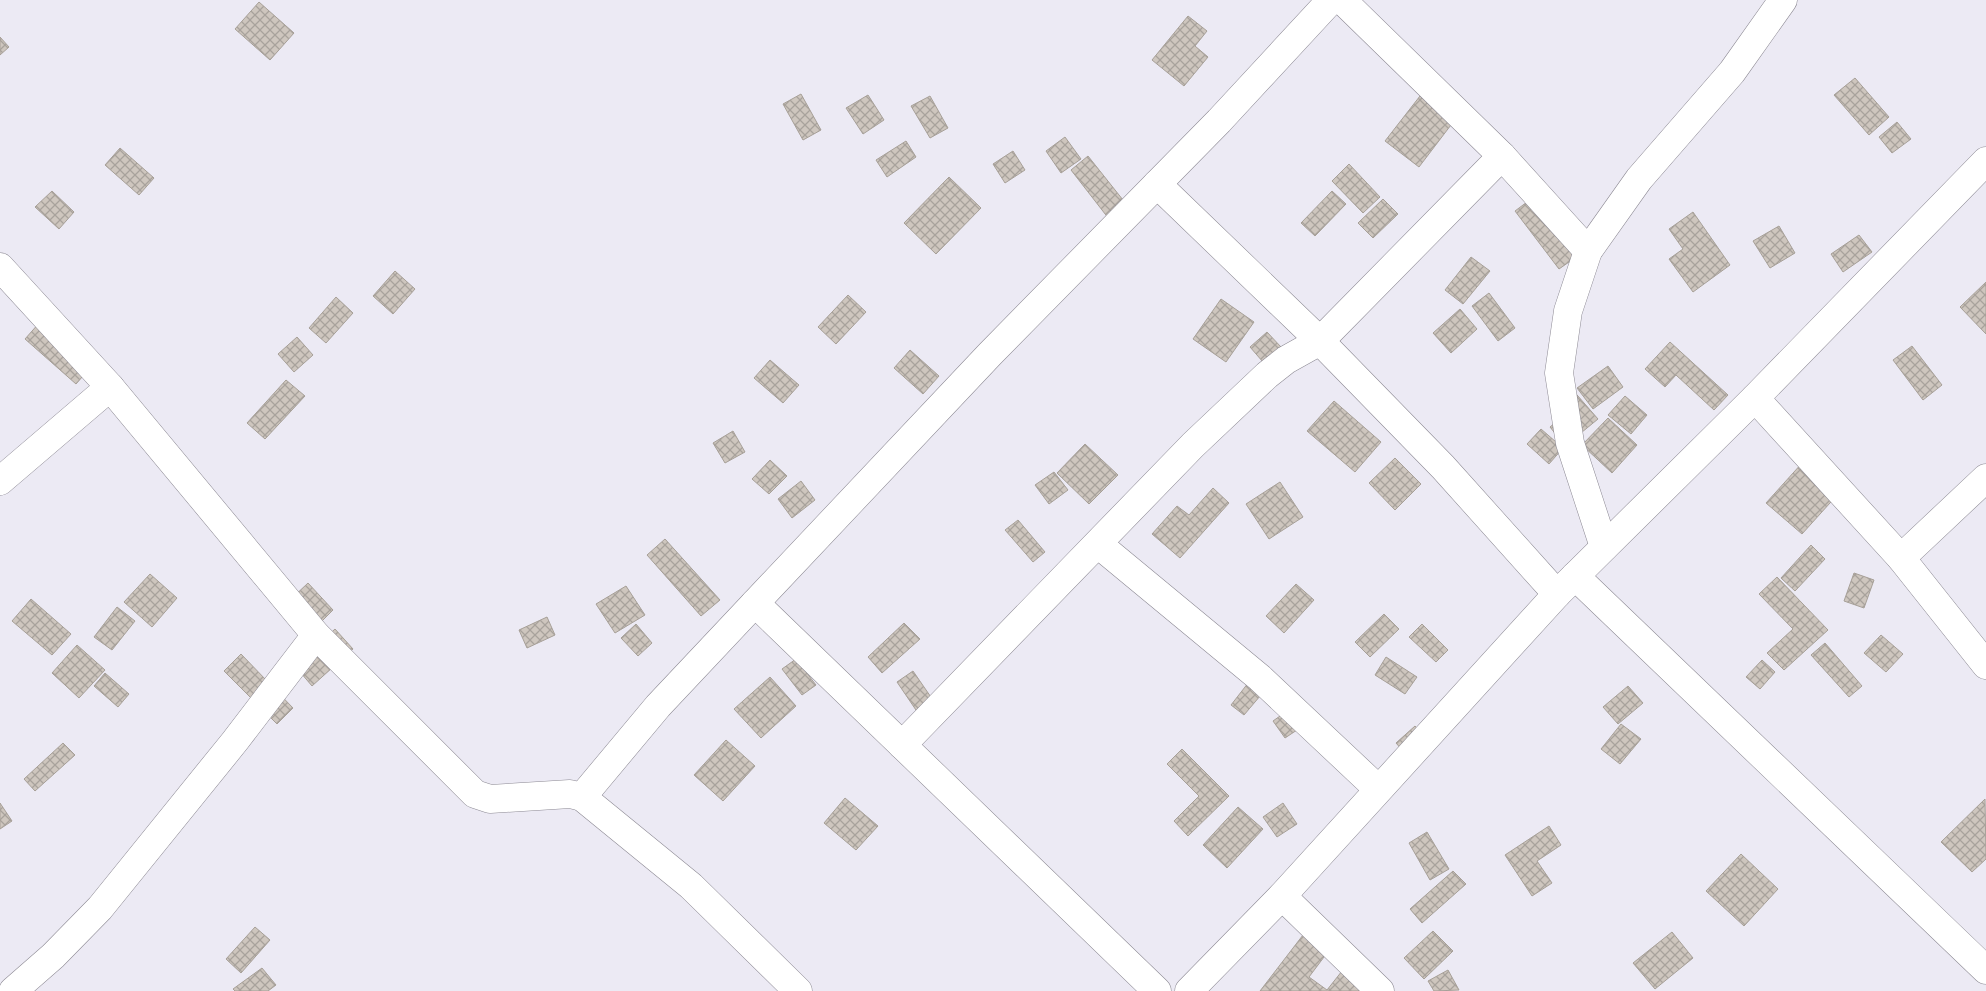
<svg xmlns="http://www.w3.org/2000/svg" width="1986" height="991" font-family="'Crimson Pro',serif">
  <defs>
    <pattern id="building-cross-hatch" width="8" height="8" patternUnits="userSpaceOnUse" patternTransform="scale(1.25)"><rect width="8" height="8" fill="#cec6be"/><path d="M0 0l8 8M0 8l8-8" fill="none" stroke="#a8a29c"/></pattern>
  </defs>
  <rect width="100%" height="100%" fill="#eceaf4"/>
  <!-- building -->
  <g fill="url(#building-cross-hatch)" stroke="#a7a098">
    <polygon points="259,2 294,33 270,60 235,29"/>
    <polygon points="1188,16 1207,31 1195,46 1208,57 1184,86 1152,60"/>
    <polygon points="0,37 9,47 0,55"/>
    <polygon points="1855,78 1889,117 1869,135 1834,95"/>
    <polygon points="801,94 821,130 803,140 783,104"/>
    <polygon points="868,95 884,120 863,134 846,108"/>
    <polygon points="930,96 948,128 930,138 911,106"/>
    <polygon points="1420,96 1454,121 1419,167 1385,141"/>
    <polygon points="1897,122 1911,139 1892,153 1879,137"/>
    <polygon points="1065,137 1081,159 1061,173 1046,151"/>
    <polygon points="906,141 916,157 887,177 876,160"/>
    <polygon points="120,148 154,178 139,195 105,165"/>
    <polygon points="1013,151 1025,170 1005,183 993,164"/>
    <polygon points="1088,156 1127,205 1109,219 1071,170"/>
    <polygon points="1349,164 1380,197 1363,213 1332,181"/>
    <polygon points="949,177 981,208 936,254 904,223"/>
    <polygon points="52,191 74,212 59,229 35,207"/>
    <polygon points="1332,191 1346,204 1315,236 1301,223"/>
    <polygon points="1535,196 1579,255 1559,269 1515,211"/>
    <polygon points="1383,199 1398,214 1373,238 1358,223"/>
    <polygon points="1693,212 1730,265 1693,292 1669,259 1683,249 1669,229"/>
    <polygon points="1779,226 1795,253 1770,268 1753,241"/>
    <polygon points="1859,235 1872,252 1843,272 1831,254"/>
    <polygon points="1471,257 1490,271 1463,304 1445,290"/>
    <polygon points="395,271 415,289 393,314 373,296"/>
    <polygon points="1986,282 1986,334 1960,307"/>
    <polygon points="1489,293 1515,328 1498,341 1472,306"/>
    <polygon points="848,295 866,312 836,344 818,327"/>
    <polygon points="336,297 353,313 326,343 309,328"/>
    <polygon points="1221,299 1254,322 1226,362 1193,339"/>
    <polygon points="1460,309 1477,329 1451,353 1433,333"/>
    <polygon points="40,322 90,368 76,384 25,339"/>
    <polygon points="1267,332 1281,347 1263,362 1250,347"/>
    <polygon points="297,337 313,355 294,372 278,354"/>
    <polygon points="1670,342 1728,395 1714,410 1676,375 1665,387 1645,369"/>
    <polygon points="1912,346 1942,385 1923,400 1893,360"/>
    <polygon points="910,350 939,376 923,394 894,368"/>
    <polygon points="770,360 799,385 783,403 754,378"/>
    <polygon points="1608,366 1623,387 1593,409 1577,388"/>
    <polygon points="286,380 305,396 265,439 247,423"/>
    <polygon points="1564,380 1598,419 1565,446 1550,427 1571,410"/>
    <polygon points="1625,396 1647,415 1631,434 1608,415"/>
    <polygon points="1334,401 1381,442 1355,472 1307,431"/>
    <polygon points="1608,418 1637,445 1612,473 1582,445"/>
    <polygon points="1541,429 1563,448 1549,464 1527,444"/>
    <polygon points="733,431 745,452 725,463 713,443"/>
    <polygon points="1085,444 1118,475 1089,504 1057,473"/>
    <polygon points="1395,458 1421,484 1395,510 1369,483"/>
    <polygon points="770,460 787,476 769,494 752,479"/>
    <polygon points="1803,462 1839,493 1802,534 1766,503"/>
    <polygon points="1054,472 1068,490 1049,504 1035,485"/>
    <polygon points="801,481 815,500 792,518 778,499"/>
    <polygon points="1280,482 1303,517 1269,539 1246,504"/>
    <polygon points="1213,488 1229,503 1180,558 1152,534 1177,506 1189,515"/>
    <polygon points="1018,520 1045,552 1033,562 1005,530"/>
    <polygon points="665,539 720,600 701,616 647,555"/>
    <polygon points="1811,545 1825,559 1795,591 1781,578"/>
    <polygon points="1854,573 1874,580 1864,608 1844,601"/>
    <polygon points="150,574 177,598 152,627 124,602"/>
    <polygon points="1777,577 1828,630 1784,670 1767,653 1793,629 1759,594"/>
    <polygon points="308,583 333,610 316,627 290,600"/>
    <polygon points="1296,584 1314,600 1284,633 1266,616"/>
    <polygon points="626,586 645,615 615,633 596,604"/>
    <polygon points="31,599 71,634 52,655 12,621"/>
    <polygon points="117,607 135,621 112,650 94,637"/>
    <polygon points="1384,614 1399,629 1370,657 1355,642"/>
    <polygon points="547,617 555,635 527,648 519,630"/>
    <polygon points="904,623 920,639 882,673 868,657"/>
    <polygon points="636,624 652,643 638,656 621,638"/>
    <polygon points="1422,624 1448,650 1436,662 1409,637"/>
    <polygon points="335,629 353,649 312,686 295,666"/>
    <polygon points="1881,635 1903,654 1886,672 1864,653"/>
    <polygon points="1825,643 1862,686 1849,697 1811,655"/>
    <polygon points="77,645 105,670 79,698 52,673"/>
    <polygon points="241,654 293,708 277,724 224,671"/>
    <polygon points="1386,657 1417,677 1405,694 1375,675"/>
    <polygon points="796,659 816,685 802,695 782,669"/>
    <polygon points="1762,660 1775,672 1760,689 1746,677"/>
    <polygon points="913,671 935,703 918,713 897,682"/>
    <polygon points="105,673 129,694 118,707 94,686"/>
    <polygon points="770,677 796,706 761,738 734,709"/>
    <polygon points="1252,678 1266,689 1244,715 1231,705"/>
    <polygon points="1628,686 1643,703 1618,724 1603,707"/>
    <polygon points="1294,706 1306,724 1285,738 1273,721"/>
    <polygon points="1621,724 1641,739 1620,764 1601,749"/>
    <polygon points="1415,726 1431,743 1412,761 1396,743"/>
    <polygon points="726,740 755,766 723,801 694,775"/>
    <polygon points="63,743 75,755 35,791 24,779"/>
    <polygon points="1182,749 1229,796 1188,836 1174,821 1199,796 1167,764"/>
    <polygon points="845,798 878,826 856,850 824,823"/>
    <polygon points="1985,799 1986,859 1972,872 1941,842"/>
    <polygon points="0,803 12,821 0,829"/>
    <polygon points="1283,803 1297,824 1277,837 1263,817"/>
    <polygon points="1238,807 1263,829 1227,868 1203,845"/>
    <polygon points="1549,826 1561,845 1537,861 1552,883 1532,896 1505,855"/>
    <polygon points="1427,832 1449,869 1430,880 1409,843"/>
    <polygon points="1741,854 1778,889 1744,926 1706,891"/>
    <polygon points="1453,871 1466,884 1422,923 1410,909"/>
    <polygon points="255,927 270,940 241,973 226,959"/>
    <polygon points="1433,931 1453,951 1424,979 1404,958"/>
    <polygon points="1672,932 1693,958 1655,989 1633,963"/>
    <polygon points="1303,935 1327,953 1309,977 1327,990 1342,971 1363,987 1359,991 1260,991"/>
    <polygon points="262,968 276,985 268,991 235,991 233,989"/>
    <polygon points="1448,970 1459,990 1434,991 1428,981"/>
  </g>
  <g fill="none" stroke-linecap="round" stroke-linejoin="round">
    <defs>
      <g id="minor">
        <polyline points="1342,0 1502,156 1588,251"/>
        <polyline points="1157,184 1320,341 1443,467 1557,594"/>
        <polyline points="0,267 110,387 316,635 475,794 490,799 570,794 582,797 691,886 798,991"/>
        <polyline points="1755,398 1901,558 1986,665"/>
        <polyline points="0,481 110,387"/>
        <polyline points="1098,544 1260,678 1378,789"/>
        <polyline points="1604,547 1570,443 1559,373 1568,311 1588,251 1639,179 1732,72 1783,0"/>
        <polyline points="1901,558 1986,478"/>
        <polyline points="1575,576 1986,970"/>
        <polyline points="755,603 1157,991"/>
        <polyline points="902,745 1193,445 1267,375 1286,360 1320,341 1502,156"/>
        <polyline points="582,797 658,706 755,603 990,354 1219,121 1331,0"/>
        <polyline points="1282,896 1380,991"/>
        <polyline points="13,991 53,956 100,908 235,741 316,635"/>
        <polyline points="1189,991 1282,896 1557,594 1755,398 1986,161"/>
      </g>
    </defs>
    <!-- minor casing -->
    <use href="#minor" stroke="#8c8993" stroke-width="29"/>
    <!-- minor -->
    <use href="#minor" stroke="#fff" stroke-width="28"/>
  </g>
</svg>
